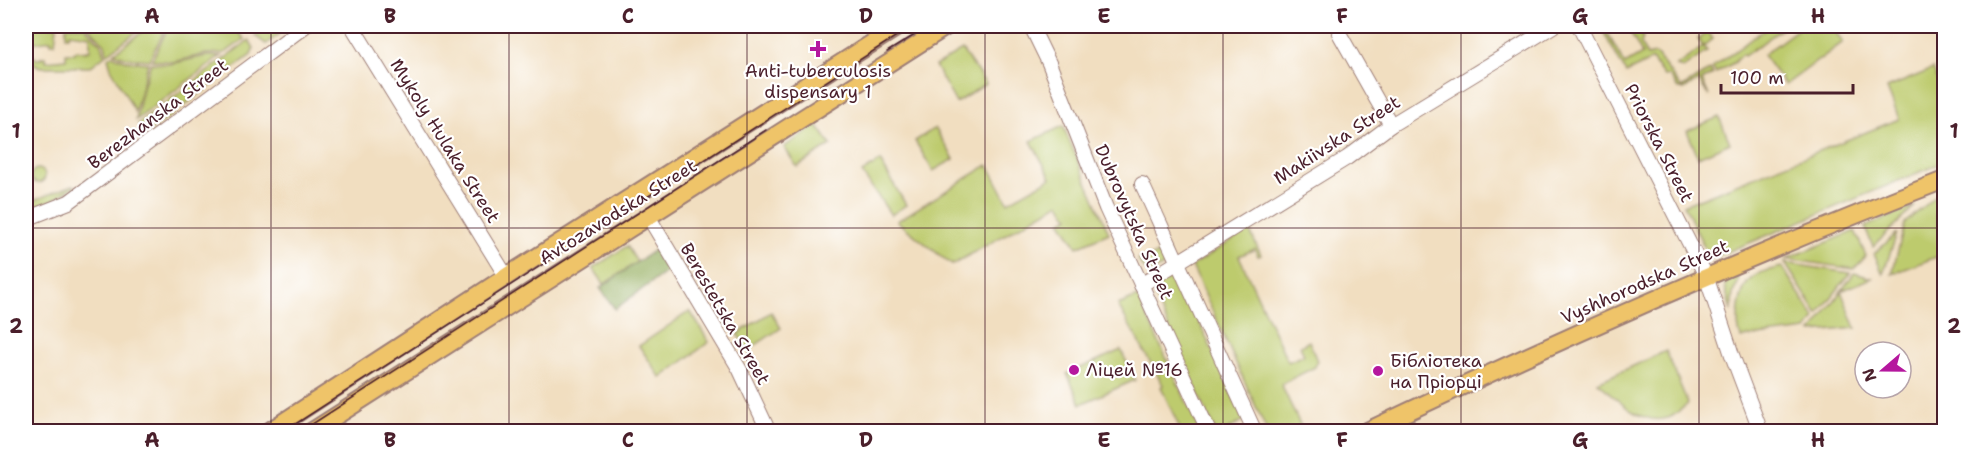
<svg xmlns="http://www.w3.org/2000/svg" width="1970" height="457" font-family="'Shantell Sans',sans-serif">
  <rect width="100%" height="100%" fill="#fff"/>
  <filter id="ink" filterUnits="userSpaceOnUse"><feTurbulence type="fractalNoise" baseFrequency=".0167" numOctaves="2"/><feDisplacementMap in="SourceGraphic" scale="12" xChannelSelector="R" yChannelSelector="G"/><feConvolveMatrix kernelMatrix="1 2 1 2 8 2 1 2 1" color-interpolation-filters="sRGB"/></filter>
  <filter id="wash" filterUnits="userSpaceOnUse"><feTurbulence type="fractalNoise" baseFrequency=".008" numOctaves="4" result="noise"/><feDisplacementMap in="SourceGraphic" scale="24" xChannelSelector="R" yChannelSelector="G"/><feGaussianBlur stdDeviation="1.35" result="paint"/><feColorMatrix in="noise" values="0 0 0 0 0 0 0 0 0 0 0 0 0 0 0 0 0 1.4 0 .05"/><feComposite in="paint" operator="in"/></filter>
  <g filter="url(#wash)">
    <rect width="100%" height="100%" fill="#f1dec0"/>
    <!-- green -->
    <g fill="#bdcb6d" stroke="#84754c" stroke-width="1.5">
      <polygon points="33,26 57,26 55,43 51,43 51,40 31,43 31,57 35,57 36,59 41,59 41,57 45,57 46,61 66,59 66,53 75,53 76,50 86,52 86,50 90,50 90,36 70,33 69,36 66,36 66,26 84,26 102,45 105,55 90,67 40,67 26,59 26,34"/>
      <polygon points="87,26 144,26 107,54 105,44"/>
      <polygon points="150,26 167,26 149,60 127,58 114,53"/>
      <polygon points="169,26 233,26 244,39 225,53 206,54 173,62 152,60"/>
      <polygon points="269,26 290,26 266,44 255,36"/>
      <polygon points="1600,26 1615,26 1606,31 1625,64 1642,54 1629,30 1636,26 1643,36 1641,44 1647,56 1654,54 1657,55 1681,88 1710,70 1713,74 1702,80 1709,96 1699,81 1683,89 1678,89 1669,76 1664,76 1652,60 1626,73"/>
      <polygon points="1769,26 1786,26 1744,56 1742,54 1735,61 1735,62 1716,73 1712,68"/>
      <polygon points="1802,26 1831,26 1843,42 1785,85 1763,55"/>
      <polygon points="1708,32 1713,39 1704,46 1707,51 1683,68 1676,66 1703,47 1698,39"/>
      <polygon points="249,40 254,48 251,55 148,133 138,124"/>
      <polygon points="962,50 986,84 956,103 935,66"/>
      <polygon points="112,55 127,61 148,63 135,112 111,68 108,58"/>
      <polygon points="206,56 221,56 136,120 143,87 151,63 170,64"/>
      <polygon points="1933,69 1944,97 1944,162 1713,258 1708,255 1684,205 1899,119 1887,88"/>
      <polygon points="1719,117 1730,143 1698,157 1687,131"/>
      <polygon points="817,125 831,145 797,167 784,147"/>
      <polygon points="1063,126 1109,233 1077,247 1061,222 1069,217 1060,203 952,265 897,221 988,165 1008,202 1051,178 1031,141"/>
      <polygon points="935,128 954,159 933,171 915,141"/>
      <polygon points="880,161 906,205 891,215 862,173"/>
      <circle cx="38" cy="176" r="7"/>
      <polygon points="72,185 75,186 53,200 26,210 26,194 28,203"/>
      <polygon points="1935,197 1941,198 1944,203 1944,217 1943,219 1941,213 1936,215 1940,229 1944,226 1944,254 1892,274 1905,223"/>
      <polygon points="1915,206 1873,247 1865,227"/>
      <polygon points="1249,229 1261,255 1258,256 1255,249 1239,256 1288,362 1304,355 1300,346 1309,341 1317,361 1315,367 1281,384 1303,431 1267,431 1192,266"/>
      <polygon points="1855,231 1866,256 1854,269 1786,259"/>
      <polygon points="1897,233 1883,274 1874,254"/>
      <polygon points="627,246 637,262 604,284 593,268"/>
      <polygon points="1168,251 1169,263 1152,272 1143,268 1138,260"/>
      <polygon points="1785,263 1850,273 1818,315"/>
      <path d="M1782 267 1815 318 1807 330 1741 338C1735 322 1738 286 1755 276 1762 271 1774 269 1782 267Z"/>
      <polygon points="1854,273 1872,278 1841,291 1856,328 1812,332"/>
      <polygon points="1737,275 1739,281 1733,293 1731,311 1725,287 1726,282"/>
      <path d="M1172 277 1180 280 1244 420 1226 431H1215L1155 297C1153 285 1162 281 1172 277Z"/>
      <polygon points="1138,297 1200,431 1181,431 1161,387 1163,385 1118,305"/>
      <polygon points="690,311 709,342 661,378 639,346"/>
      <polygon points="771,312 781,328 748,350 737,334"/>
      <polygon points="1121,350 1135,380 1081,404 1067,374"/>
      <path d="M1666 351 1688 404C1682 408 1675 416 1668 418 1639 426 1617 399 1598 382Z"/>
    </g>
    <!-- forest -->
    <polygon fill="#96af60" stroke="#706746" stroke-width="1.5" points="656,249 670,269 615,309 600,288"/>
  </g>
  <g filter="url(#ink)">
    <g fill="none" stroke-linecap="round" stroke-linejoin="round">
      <defs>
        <g id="minor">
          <polyline points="352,26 506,276"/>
          <polyline points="1031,26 1049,63 1106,208 1209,432"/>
          <polyline points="1579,26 1706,276 1732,355 1761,432"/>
          <polyline points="1339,33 1391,125"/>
          <polyline points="1142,184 1255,432"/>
          <polyline points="648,216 740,370 769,432"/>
          <polyline points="26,219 69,202 305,26"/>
          <polyline points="1141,285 1347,158 1391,125 1553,26"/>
        </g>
        <g id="major">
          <polyline points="268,432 518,269 899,26"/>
          <polyline points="311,432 947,26"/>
          <path d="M1365 432C1556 341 1748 256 1944 180"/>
        </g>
      </defs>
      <!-- minor casing -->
      <use href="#minor" stroke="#9e7e76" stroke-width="16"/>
      <!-- major casing -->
      <use href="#major" stroke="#9e7e76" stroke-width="20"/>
      <!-- minor -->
      <use href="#minor" stroke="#fff" stroke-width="14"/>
      <!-- major -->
      <use href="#major" stroke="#efc469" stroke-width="16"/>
      <!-- tram -->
      <g stroke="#4a1f2b" stroke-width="1.5">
        <polyline points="887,52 929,26"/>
        <polyline points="283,432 912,26"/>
        <polyline points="300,432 766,130"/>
      </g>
    </g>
  </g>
  <!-- grid -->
  <path fill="none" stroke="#4a1f2b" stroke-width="1.5" stroke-opacity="0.55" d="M271 26V432M509 26V432M747 26V432M985 26V432M1223 26V432M1461 26V432M1699 26V432M26 228H1944"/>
  <!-- markers -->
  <g fill="#b5179e" stroke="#fff" stroke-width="2">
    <path d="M815 40h6v6h6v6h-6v6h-6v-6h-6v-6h6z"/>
    <circle cx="1074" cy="370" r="6"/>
    <circle cx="1378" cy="371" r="6"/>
  </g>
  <g text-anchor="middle" stroke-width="4.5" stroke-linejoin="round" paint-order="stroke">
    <!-- poi labels -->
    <g font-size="18" fill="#4a1f2b" stroke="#fff" text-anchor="start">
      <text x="818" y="77" text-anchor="middle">Anti-tuberculosis<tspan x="818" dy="21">dispensary 1</tspan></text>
      <text x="1390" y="367">Бібліотека<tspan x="1390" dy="21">на Пріорці</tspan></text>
      <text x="1086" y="376">Ліцей №16</text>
    </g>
    <!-- street labels -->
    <g font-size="18" fill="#4a1f2b" stroke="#fff">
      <text transform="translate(158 114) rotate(-37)" y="6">Berezhanska Street</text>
      <text transform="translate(1337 140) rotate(-33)" y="6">Makiivska Street</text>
      <text transform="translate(445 141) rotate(58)" y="6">Mykoly Hulaka Street</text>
      <text transform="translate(1659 143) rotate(63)" y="6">Priorska Street</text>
      <text transform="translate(618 212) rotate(-32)" y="6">Avtozavodska Street</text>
      <text transform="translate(1134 222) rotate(66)" y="6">Dubrovytska Street</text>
      <text transform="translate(1645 282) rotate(-24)" y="6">Vyshhorodska Street</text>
      <text transform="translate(725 314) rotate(60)" y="6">Berestetska Street</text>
    </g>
  </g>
  <!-- margin -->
  <rect width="1970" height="457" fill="none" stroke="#fff" stroke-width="66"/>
  <!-- north arrow -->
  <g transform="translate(1883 370) rotate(250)"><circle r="28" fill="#ffffff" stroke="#b7a5aa" stroke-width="1.5"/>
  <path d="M0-4.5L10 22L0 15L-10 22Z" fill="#b5179e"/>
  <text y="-9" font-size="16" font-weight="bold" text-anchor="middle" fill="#4a1f2b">N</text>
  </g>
  <!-- scale -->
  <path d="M1721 84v9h132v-9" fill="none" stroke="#4a1f2b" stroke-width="3"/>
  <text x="1730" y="84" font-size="18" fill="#4a1f2b" stroke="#ffffff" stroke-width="4.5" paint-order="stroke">100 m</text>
  <rect x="33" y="33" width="1904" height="391" fill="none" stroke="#4a1f2b" stroke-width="2"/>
  <g font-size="20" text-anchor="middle" font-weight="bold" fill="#4a1f2b">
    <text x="152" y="23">A</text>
    <text x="390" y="23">B</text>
    <text x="628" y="23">C</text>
    <text x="866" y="23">D</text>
    <text x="1104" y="23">E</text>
    <text x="1342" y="23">F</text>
    <text x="1580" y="23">G</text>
    <text x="1818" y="23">H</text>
    <text x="16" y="138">1</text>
    <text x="1954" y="138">1</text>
    <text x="16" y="333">2</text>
    <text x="1954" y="333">2</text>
    <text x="152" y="447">A</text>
    <text x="390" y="447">B</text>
    <text x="628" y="447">C</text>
    <text x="866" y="447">D</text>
    <text x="1104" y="447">E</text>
    <text x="1342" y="447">F</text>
    <text x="1580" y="447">G</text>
    <text x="1818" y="447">H</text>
  </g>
</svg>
